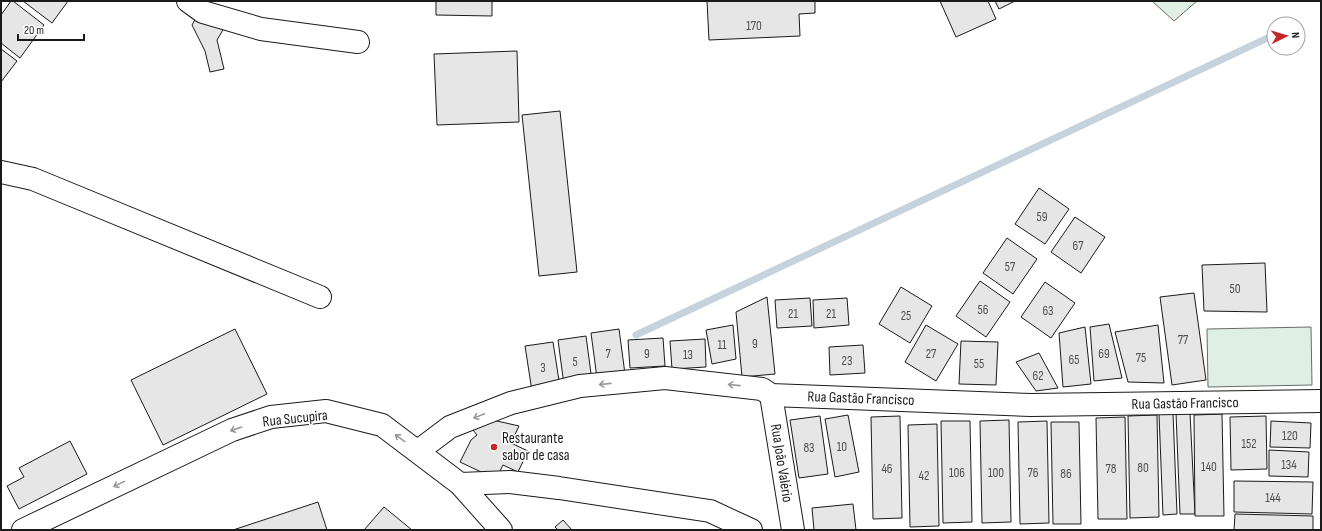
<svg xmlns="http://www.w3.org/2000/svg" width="1322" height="531" font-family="'Sofia Sans Condensed',sans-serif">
  <rect width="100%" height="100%" fill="#fff"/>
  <!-- green -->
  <g fill="#e0efe3" stroke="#6a6a6a">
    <polygon points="1152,1 1197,1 1174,21"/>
    <polygon points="1311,327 1312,385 1208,387 1207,329"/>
  </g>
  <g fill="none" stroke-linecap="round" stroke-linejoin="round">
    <!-- stream -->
    <polyline stroke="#c6d2dc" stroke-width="7" points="636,335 1274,35"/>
  </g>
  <!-- building -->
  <g fill="#e6e6e6" stroke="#1a1a1a">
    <polygon points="11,1 13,1 44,25 20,58 1,43 1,15"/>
    <polygon points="23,1 68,1 52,23"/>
    <polygon points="436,1 492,1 492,16 436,15"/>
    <polygon points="707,1 815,1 815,13 799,14 800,36 709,40"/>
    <polygon points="940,1 988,1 996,19 956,37"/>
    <polygon points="995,1 1015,1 999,9"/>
    <polygon points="198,14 224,28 217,40 224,69 210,72 205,51 192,25"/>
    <polygon points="1,49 17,61 1,82"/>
    <polygon points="517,51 519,122 437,125 434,54"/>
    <polygon points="560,111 577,272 539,276 522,115"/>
    <polygon points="1039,188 1069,209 1045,244 1015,224"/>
    <polygon points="1075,217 1105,237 1081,273 1051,252"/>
    <polygon points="1007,238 1037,259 1013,294 983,273"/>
    <polygon points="1265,263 1267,312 1204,311 1202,265"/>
    <polygon points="980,281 1010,302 986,337 956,316"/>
    <polygon points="1045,282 1075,303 1051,338 1021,317"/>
    <polygon points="901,287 932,306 910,343 879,324"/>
    <polygon points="1194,293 1206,380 1172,385 1160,297"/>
    <polygon points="767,297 775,374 742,377 736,312"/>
    <polygon points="810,298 812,326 777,328 775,300"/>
    <polygon points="847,298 849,325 814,328 813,300"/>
    <polygon points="1109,324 1122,378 1094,381 1090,327"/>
    <polygon points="733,325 736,359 712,364 706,330"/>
    <polygon points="926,325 958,344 936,381 905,362"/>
    <polygon points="1158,325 1164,383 1128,382 1115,332"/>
    <polygon points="1085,327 1091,384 1063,387 1059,333"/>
    <polygon points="235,329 267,394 163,445 131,380"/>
    <polygon points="619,329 625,374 597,378 591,333"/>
    <polygon points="586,336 592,381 564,385 558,340"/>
    <polygon points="663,338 665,366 630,368 628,340"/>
    <polygon points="705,339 706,367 672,369 670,341"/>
    <polygon points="961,341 998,342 996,385 959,384"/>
    <polygon points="553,342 560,387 532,391 525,346"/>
    <polygon points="863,345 865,373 830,375 829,347"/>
    <polygon points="1039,353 1058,388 1036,391 1016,362"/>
    <polygon points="1173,413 1177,514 1163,515 1159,414"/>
    <polygon points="1176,413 1190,413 1195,514 1180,514"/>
    <polygon points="1222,414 1224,516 1195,516 1194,415"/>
    <polygon points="848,415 859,472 835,477 825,419"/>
    <polygon points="1157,415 1159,517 1130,518 1128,416"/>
    <polygon points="820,416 828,474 799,478 790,420"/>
    <polygon points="900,416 902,518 873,519 871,417"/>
    <polygon points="1266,416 1267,469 1231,470 1230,417"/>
    <polygon points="1125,417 1127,519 1098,519 1096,418"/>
    <polygon points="1009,420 1011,522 982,523 980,421"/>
    <polygon points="497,421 519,426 511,443 528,451 518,472 503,465 496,479 460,462 471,440 477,435 469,425"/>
    <polygon points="941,421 970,421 972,522 943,523"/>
    <polygon points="1047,421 1049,523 1020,524 1018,422"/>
    <polygon points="1271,421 1311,423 1310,448 1270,447"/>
    <polygon points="1051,422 1079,422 1081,524 1053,524"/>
    <polygon points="937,424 939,526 910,527 908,425"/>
    <polygon points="70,441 87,474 19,509 7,486 24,477 19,468"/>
    <polygon points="1269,450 1309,452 1308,477 1269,476"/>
    <polygon points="1234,481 1313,482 1312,514 1234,512"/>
    <polygon points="318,502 327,530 233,530"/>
    <polygon points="853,504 856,530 814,530 812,508"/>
    <polygon points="384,507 412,530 364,530"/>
    <polygon points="1235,514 1313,516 1313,530 1234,530"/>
    <polygon points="563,520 572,530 558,530 555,527"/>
  </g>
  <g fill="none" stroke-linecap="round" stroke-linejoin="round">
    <defs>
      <g id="minor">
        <polyline points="188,1 203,12 261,29 358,42"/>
        <polyline points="1,172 33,179 320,297"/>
        <polyline points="771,395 793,530"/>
        <polyline points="418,451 450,427 511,403 580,386 665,378 762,389 771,395 1031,405 1321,401"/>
        <polyline points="460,484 510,482 559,488 710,511 751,530"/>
        <polyline points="23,530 232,430 271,417 326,411 382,425 460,484 501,530"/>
      </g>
    </defs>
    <!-- minor casing -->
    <use href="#minor" stroke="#1a1a1a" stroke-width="24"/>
    <!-- minor -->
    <use href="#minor" stroke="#fff" stroke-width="22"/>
  </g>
  <!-- one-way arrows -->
  <defs><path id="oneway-shaft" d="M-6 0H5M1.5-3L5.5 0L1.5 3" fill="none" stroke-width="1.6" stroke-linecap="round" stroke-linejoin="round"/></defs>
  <g stroke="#989898">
    <use href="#oneway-shaft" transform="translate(605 384) rotate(174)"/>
    <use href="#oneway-shaft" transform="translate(734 385) rotate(-174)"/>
    <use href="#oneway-shaft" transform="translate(479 416) rotate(158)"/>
    <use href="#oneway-shaft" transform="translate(236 429) rotate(161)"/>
    <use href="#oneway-shaft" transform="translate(400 438) rotate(-144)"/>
    <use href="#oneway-shaft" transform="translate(119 484) rotate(154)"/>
  </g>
  <!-- markers -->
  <circle fill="#c62828" stroke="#fff" stroke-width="1.5" cx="494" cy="447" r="4"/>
  <g text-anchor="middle" stroke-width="3" stroke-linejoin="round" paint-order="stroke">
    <!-- number labels -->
    <g font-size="13" fill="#4d4d4d">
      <text x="754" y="30">170</text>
      <text x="1042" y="221">59</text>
      <text x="1078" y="250">67</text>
      <text x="1010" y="271">57</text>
      <text x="1235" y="293">50</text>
      <text x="983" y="314">56</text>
      <text x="1048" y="315">63</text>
      <text x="793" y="318">21</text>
      <text x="831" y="318">21</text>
      <text x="906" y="320">25</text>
      <text x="1183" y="344">77</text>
      <text x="755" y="348">9</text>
      <text x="722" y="349">11</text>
      <text x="608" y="358">7</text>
      <text x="647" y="358">9</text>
      <text x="931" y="358">27</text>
      <text x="1104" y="358">69</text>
      <text x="688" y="359">13</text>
      <text x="1141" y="362">75</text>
      <text x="1074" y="364">65</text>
      <text x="847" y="365">23</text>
      <text x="575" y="366">5</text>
      <text x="979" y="368">55</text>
      <text x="543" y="372">3</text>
      <text x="1038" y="380">62</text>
      <text x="1290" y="440">120</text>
      <text x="1249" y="448">152</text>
      <text x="842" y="451">10</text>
      <text x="809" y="452">83</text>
      <text x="1289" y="469">134</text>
      <text x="1209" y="471">140</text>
      <text x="1143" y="472">80</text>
      <text x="887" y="473">46</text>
      <text x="1111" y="473">78</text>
      <text x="957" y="477">106</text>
      <text x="996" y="477">100</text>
      <text x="1033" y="477">76</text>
      <text x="1066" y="478">86</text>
      <text x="924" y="480">42</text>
      <text x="1273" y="502">144</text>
    </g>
    <!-- street labels -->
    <g font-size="15" fill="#1a1a1a" stroke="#fff">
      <text transform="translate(861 398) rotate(2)" y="5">Rua Gastão Francisco</text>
      <text transform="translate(1185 403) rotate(-1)" y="5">Rua Gastão Francisco</text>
      <text transform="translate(295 418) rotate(-6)" y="5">Rua Sucupira</text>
      <text transform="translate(782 463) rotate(81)" y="5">Rua João Valério</text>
    </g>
    <!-- poi labels -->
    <g font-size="15" fill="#1a1a1a" stroke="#fff" text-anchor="start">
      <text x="502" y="443">Restaurante<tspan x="502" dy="17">sabor de casa</tspan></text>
    </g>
  </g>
  <!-- border -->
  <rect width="1322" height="531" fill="none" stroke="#1a1a1a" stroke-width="4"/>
  <!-- north arrow -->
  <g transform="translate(1286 36) rotate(85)"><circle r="19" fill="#ffffff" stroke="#a3a3a3"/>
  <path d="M0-3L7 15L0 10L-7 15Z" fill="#c62828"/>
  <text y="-6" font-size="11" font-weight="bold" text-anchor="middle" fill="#1a1a1a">N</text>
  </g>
  <!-- scale -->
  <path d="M18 34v6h66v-6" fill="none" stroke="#1a1a1a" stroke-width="2"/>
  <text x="24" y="34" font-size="12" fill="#1a1a1a" stroke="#ffffff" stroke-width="3" paint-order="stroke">20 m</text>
</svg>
